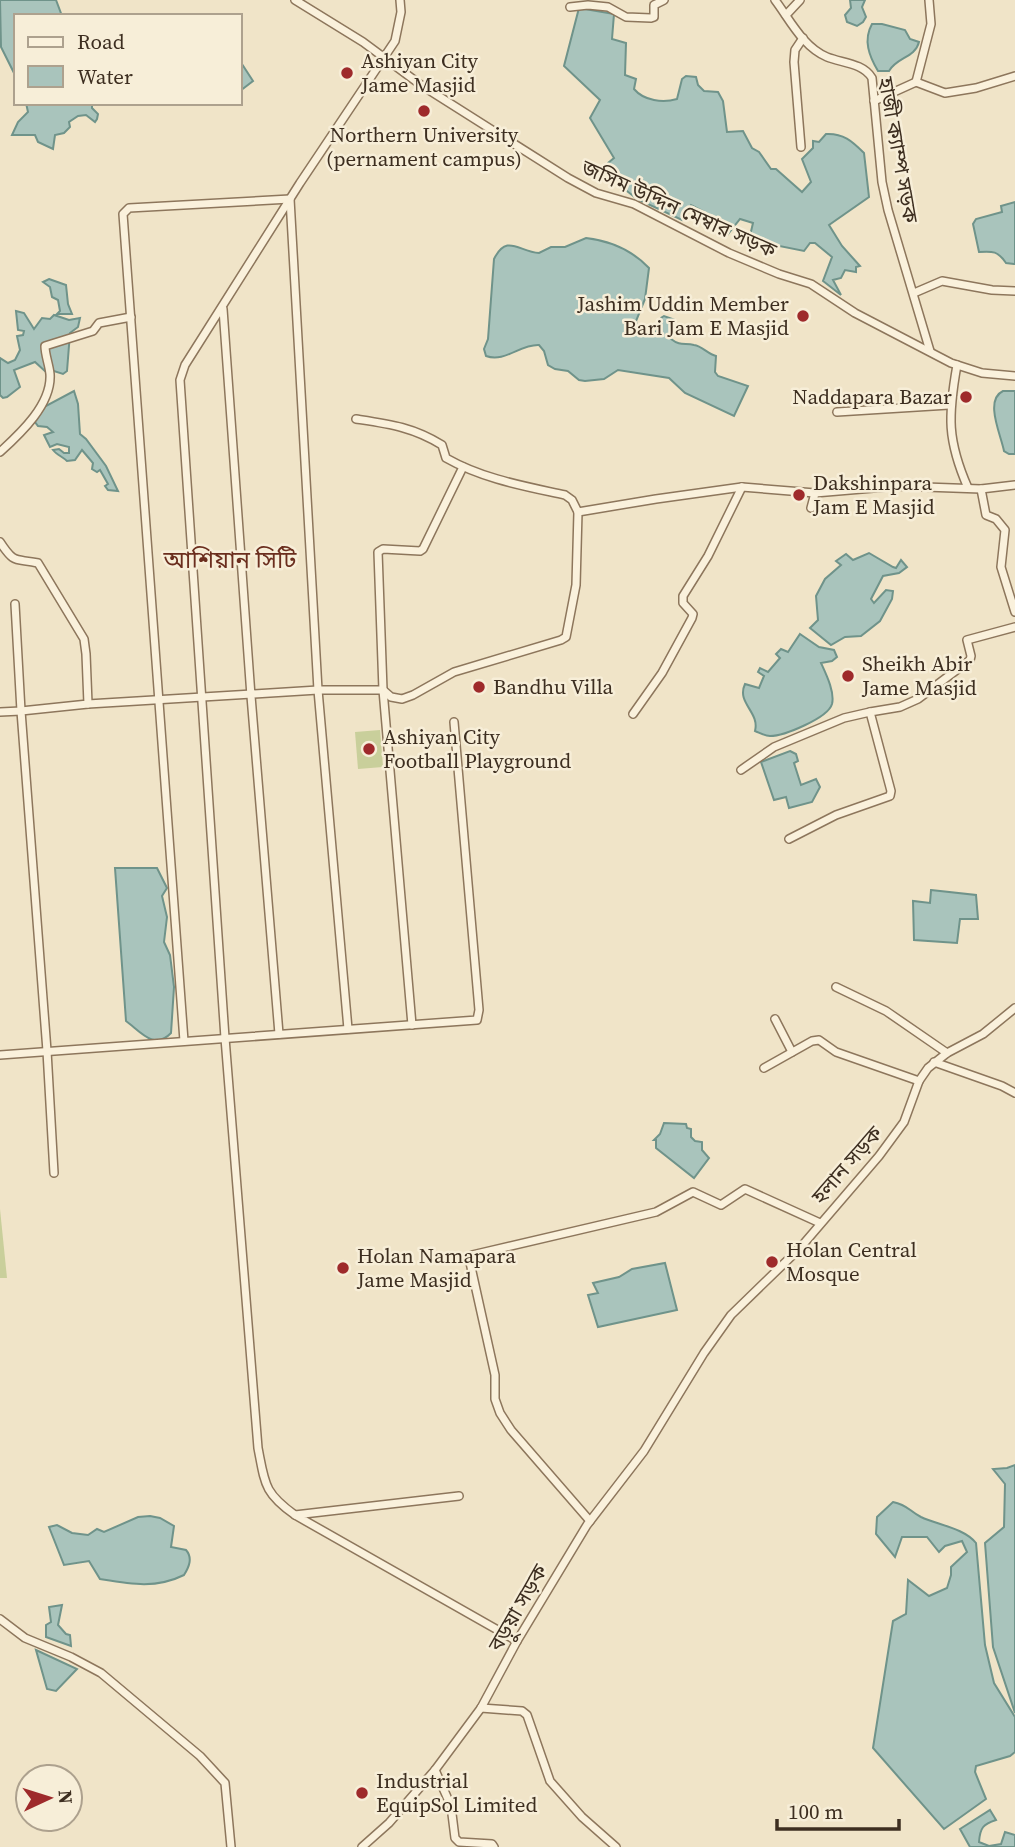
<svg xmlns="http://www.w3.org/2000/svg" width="1015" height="1847" font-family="'Source Serif 4','Noto Sans Bengali',serif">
  <rect width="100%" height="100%" fill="#f0e4c8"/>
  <!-- green -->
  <g fill="#c9cf9b">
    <polygon points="380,730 383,767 358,769 355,732"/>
    <polygon points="0,1209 7,1278 0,1278"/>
  </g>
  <!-- water -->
  <g fill="#a9c4bc" stroke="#6f938a" stroke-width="2">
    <polygon points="0,0 56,0 62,16 16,16 16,77 1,47"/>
    <polygon points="850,0 865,0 862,7 866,17 863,22 857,26 847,22 845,15 851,8"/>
    <path d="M579 8 614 14 612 39 626 43 625 75 636 79 634 89C644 101 663 103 677 99L682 79 686 76 696 77 698 85 704 91 718 92 723 101 727 132 743 131 752 148 759 152 771 169H776L802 192 811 182 802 159 813 148V141L819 142 826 134C843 133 852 141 864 153L869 197 829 225 842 246 860 266 856 267V272L845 270 841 278 833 280 841 295 823 281 832 257 815 243H810L804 251 749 240 753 223 740 219 728 234 722 221 691 205 682 220 637 199 608 176V163L614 158 590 118 600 100 564 66Z"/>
    <path d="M872 24H882L905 30 910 39 919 42C915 58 897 57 889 71H878C869 56 863 40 872 24Z"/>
    <polygon points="240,61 253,81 240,91"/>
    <polygon points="26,103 92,103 92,108 98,114 97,119 95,122 86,115 78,116 69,122 70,127 64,133 55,135 53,149 38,142 35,135 12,135 18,122 28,112"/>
    <path d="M1015 202V264H1014L1006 263C998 251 993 251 979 252L973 224 976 219 1002 212 1001 206Z"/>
    <path d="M586 238C611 241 632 250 649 268L645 299 636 321 638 330 655 335 661 318 664 316 675 320 671 339C680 346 684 343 694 345 702 346 708 354 716 356L715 372 718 376 748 386 734 416 685 393 669 378 618 370 604 379 585 381 579 380 568 371 555 369 548 365 544 351 539 345C520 344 505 363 486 356L484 349 488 339 494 259C507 233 519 252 539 253L551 247H565Z"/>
    <polygon points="49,279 66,285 68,304 72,314 57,314 60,311 58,300 52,297 50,287 43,282"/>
    <polygon points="16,311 24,313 34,329 42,318 50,319 54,315 69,320 80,318 78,327 70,333 67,371 63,374 54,371 47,373 35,362 14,370 20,387 7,397 3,398 0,395 0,358 8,363 15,360 20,350 17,336 23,335 24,331 18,330"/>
    <path d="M74 391 78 404 80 434 86 439 106 466 118 491 108 490 105 486 108 484 100 470 97 472 92 469 93 463 82 450 75 460 67 461C63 457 57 455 53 450L59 449 64 453H69V447L57 444 50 447 44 435 53 432 47 427 38 426 32 418 42 408Z"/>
    <path d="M1003 391H1015V454H1009L1004 451C1001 435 984 400 1003 391Z"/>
    <polygon points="869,553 893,567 896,568 901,560 907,567 899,573 883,576 871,599 874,603 886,590 893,591 892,599 880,621 861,636 845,637 831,645 810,628 818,620 816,596 825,579 841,565 836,561 846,554 853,560"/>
    <path d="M800 634 819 647 834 650 837 657 832 661 821 663C826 674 835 692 832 704 828 718 784 736 770 736 765 736 760 733 755 731 760 712 736 703 745 684L759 688 764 676 758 672 760 668 768 672 780 658 776 654 781 649 788 652Z"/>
    <polygon points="790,751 796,754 798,761 794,763 801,785 816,779 820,787 812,802 789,808 786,797 774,800 761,762"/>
    <path d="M115 868H157L167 888 162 896 167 917 164 942 170 955 174 987 171 1033C154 1051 140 1031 126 1021Z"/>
    <polygon points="931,890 976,895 978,919 960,919 957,943 914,940 913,901 930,903"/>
    <polygon points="664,1123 686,1124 687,1128 691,1129 691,1137 695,1141 702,1142 702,1150 709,1158 694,1178 656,1148 656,1140 654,1140 660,1134"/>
    <polygon points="665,1263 677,1310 598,1327 588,1295 598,1293 593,1283 619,1277 632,1269"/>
    <polygon points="1015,1465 1015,1713 993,1647 985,1543 1004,1527 1005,1484 993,1469 1007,1468"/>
    <path d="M893 1502C908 1505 909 1511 921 1517 938 1525 964 1528 976 1543L985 1645 994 1683 1015 1717V1752L1010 1756 976 1766 975 1772 986 1799 944 1829 873 1748 893 1621 906 1614 908 1580 929 1596 947 1588 951 1575V1567L967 1552 962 1541 945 1546 939 1552 927 1537H902L895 1557 876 1534 877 1517Z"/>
    <path d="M150 1516 160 1518 174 1526 171 1547 186 1550C193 1558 189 1567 184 1575 156 1589 130 1584 100 1579L89 1561 64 1565 49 1527 57 1525 72 1533 88 1535 97 1529 104 1532 138 1517Z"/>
    <polygon points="62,1605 58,1625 66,1634 70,1635 71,1646 46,1637 46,1625 51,1622 49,1607"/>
    <polygon points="36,1650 77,1669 56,1691 47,1689"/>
    <path d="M990 1810 996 1820C983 1824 980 1828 979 1842L989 1846 1001 1844 1005 1832 1015 1835V1847H970L960 1829Z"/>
  </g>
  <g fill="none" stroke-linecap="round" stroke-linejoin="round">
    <defs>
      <g id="street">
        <polyline points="295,0 363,42 421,85 568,178 596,193 634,204 729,253 779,274 811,284 855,313 951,363 982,373 1015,376"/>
        <path d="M775 0C790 20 803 47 827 57 842 63 863 63 872 78L882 182 888 210 930 351"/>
        <polyline points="570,7 588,5 608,7 626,17 651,18 654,17 654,5 664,0"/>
        <polyline points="786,15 800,0"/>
        <polyline points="916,82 945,93 976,88 1015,76"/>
        <polyline points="916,82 931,24 929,0"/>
        <polyline points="874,101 916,82"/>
        <polyline points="801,147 794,62 795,50 803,38"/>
        <polyline points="914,293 942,281 992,290 1015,291"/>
        <polyline points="223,309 251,696 279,1034"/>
        <path d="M957 365C948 416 947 440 968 488"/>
        <polyline points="837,412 949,405"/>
        <path d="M356 419C389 424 413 427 442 445L446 458C483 479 524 486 565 495L572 500 578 512 656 499 742 487 815 493 897 486 981 489 1015 485"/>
        <path d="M0 452C21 433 52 404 50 374 49 364 45 355 45 346L93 331 99 323 131 317"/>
        <polyline points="981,489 986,515 996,519 1005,530 1001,567 1015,612"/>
        <polyline points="811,508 815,493"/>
        <path d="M0 542C15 565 15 558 38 563L84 639 86 654 88 704 21 711 47 1051 54 1173"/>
        <polyline points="88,704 318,690 383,690 391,697 402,699 413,695 454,672 561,640 566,637 576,585 578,512"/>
        <polyline points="0,712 21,711 15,604"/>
        <polyline points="633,714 662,673 692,618 693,614 683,603 683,596 708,556 742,487"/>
        <polyline points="741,770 774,747 844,718 870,712"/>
        <polyline points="789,839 836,815 890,796 891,791 870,712 900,707 918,699 970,660 971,656 967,640 1015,627"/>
        <polyline points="836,987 886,1011 947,1053"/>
        <polyline points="775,1019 792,1052"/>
        <polyline points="412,1025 383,690 378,552 383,549 420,551 423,549 463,467"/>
        <polyline points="184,1041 123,214 129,208 290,199 318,690 348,1029"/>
        <polyline points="0,1055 477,1020 479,1010 454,722"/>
        <polyline points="934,1062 1002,1086 1015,1093"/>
        <polyline points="764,1068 812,1041 819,1040 836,1052 919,1081"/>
        <polyline points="459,1496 295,1515 517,1641"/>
        <path d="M295 1515C264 1493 265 1484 258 1448L225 1038 180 380 185 365 300 183 395 41 401 12 400 0"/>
        <polyline points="590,1521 511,1430 500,1413 495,1399 495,1375 469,1258 472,1255 656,1212 693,1192 721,1205 745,1189 820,1223"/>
        <polyline points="0,1619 25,1638 71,1657 101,1673 200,1756 225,1783 231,1847"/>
        <polyline points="481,1708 522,1711 527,1715 550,1781 582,1817 616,1847"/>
        <polyline points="435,1770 451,1806 455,1838 459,1842 492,1844 494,1847"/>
        <polyline points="362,1847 389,1823 435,1770 481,1708 517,1641 587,1525 644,1451 704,1353 731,1315 800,1248 879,1156 904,1122 919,1081 928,1068 947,1053 983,1034 1015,1008"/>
      </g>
    </defs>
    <!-- street casing -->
    <use href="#street" stroke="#8d765c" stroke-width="10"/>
    <!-- street -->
    <use href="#street" stroke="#faf1dc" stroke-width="7"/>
  </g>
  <!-- markers -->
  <g fill="#9e2a2b" stroke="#f7eed8" stroke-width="2.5">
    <circle cx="347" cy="73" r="7"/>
    <circle cx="424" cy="111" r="7"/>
    <circle cx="803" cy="316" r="7"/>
    <circle cx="966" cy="397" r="7"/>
    <circle cx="799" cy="495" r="7"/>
    <circle cx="848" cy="676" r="7"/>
    <circle cx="479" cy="687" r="7"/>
    <circle cx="369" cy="749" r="7"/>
    <circle cx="772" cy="1262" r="7"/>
    <circle cx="343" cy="1268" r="7"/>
    <circle cx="362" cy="1793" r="7"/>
  </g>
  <g text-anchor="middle" stroke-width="5" stroke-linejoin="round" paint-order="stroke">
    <!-- poi labels -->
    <g font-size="21" fill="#3d2e20" stroke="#f7eed8" text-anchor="start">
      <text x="361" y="68">Ashiyan City<tspan x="361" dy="24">Jame Masjid</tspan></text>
      <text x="424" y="142" text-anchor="middle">Northern University<tspan x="424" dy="24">(pernament campus)</tspan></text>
      <text x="789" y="311" text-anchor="end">Jashim Uddin Member<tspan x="789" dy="24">Bari Jam E Masjid</tspan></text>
      <text x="952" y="404" text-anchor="end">Naddapara Bazar</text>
      <text x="813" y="490">Dakshinpara<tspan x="813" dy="24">Jam E Masjid</tspan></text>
      <text x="862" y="671">Sheikh Abir<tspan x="862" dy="24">Jame Masjid</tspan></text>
      <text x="493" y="694">Bandhu Villa</text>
      <text x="383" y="744">Ashiyan City<tspan x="383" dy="24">Football Playground</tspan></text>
      <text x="786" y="1257">Holan Central<tspan x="786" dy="24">Mosque</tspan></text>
      <text x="357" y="1263">Holan Namapara<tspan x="357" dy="24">Jame Masjid</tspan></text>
      <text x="376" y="1788">Industrial<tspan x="376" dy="24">EquipSol Limited</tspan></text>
    </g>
    <!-- street labels -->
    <g font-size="21" fill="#3d2e20" stroke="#f7eed8">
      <text transform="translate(898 150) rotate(80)" y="7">হাজী ক্যাম্প সড়ক</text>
      <text transform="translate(679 209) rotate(24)" y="7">জসিম উদ্দিন মেম্বার সড়ক</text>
      <text transform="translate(847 1165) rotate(-49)" y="7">হলান সড়ক</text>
      <text transform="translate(518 1608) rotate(-60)" y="7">বড়ুয়া সড়ক</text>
    </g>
    <!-- quarter labels -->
    <g font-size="24" fill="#6b2e1e" stroke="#f7eed8">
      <text x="230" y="568">আশিয়ান সিটি</text>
    </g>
  </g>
  <!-- legend -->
  <rect x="14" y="14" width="228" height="91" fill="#f7eed8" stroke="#ada18e" stroke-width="2"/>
  <rect x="28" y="37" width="35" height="10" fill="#faf1dc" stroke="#ada18e" stroke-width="2"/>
  <text x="77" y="49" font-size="21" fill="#3d2e20">Road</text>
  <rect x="28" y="66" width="35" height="21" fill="#a9c4bc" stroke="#ada18e" stroke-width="2"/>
  <text x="77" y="84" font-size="21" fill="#3d2e20">Water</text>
  <!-- north arrow -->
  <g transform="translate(49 1798) rotate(86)"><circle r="33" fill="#f7eed8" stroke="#ada18e" stroke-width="2"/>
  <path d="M0-5L12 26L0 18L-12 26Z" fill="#9e2a2b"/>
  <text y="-10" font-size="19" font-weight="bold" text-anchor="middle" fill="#3d2e20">N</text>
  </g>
  <!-- scale -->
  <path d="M777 1819v10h122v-10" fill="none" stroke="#3d2e20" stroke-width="3.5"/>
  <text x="788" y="1819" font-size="21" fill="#3d2e20" stroke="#f7eed8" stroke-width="5" paint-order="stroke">100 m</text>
</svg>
